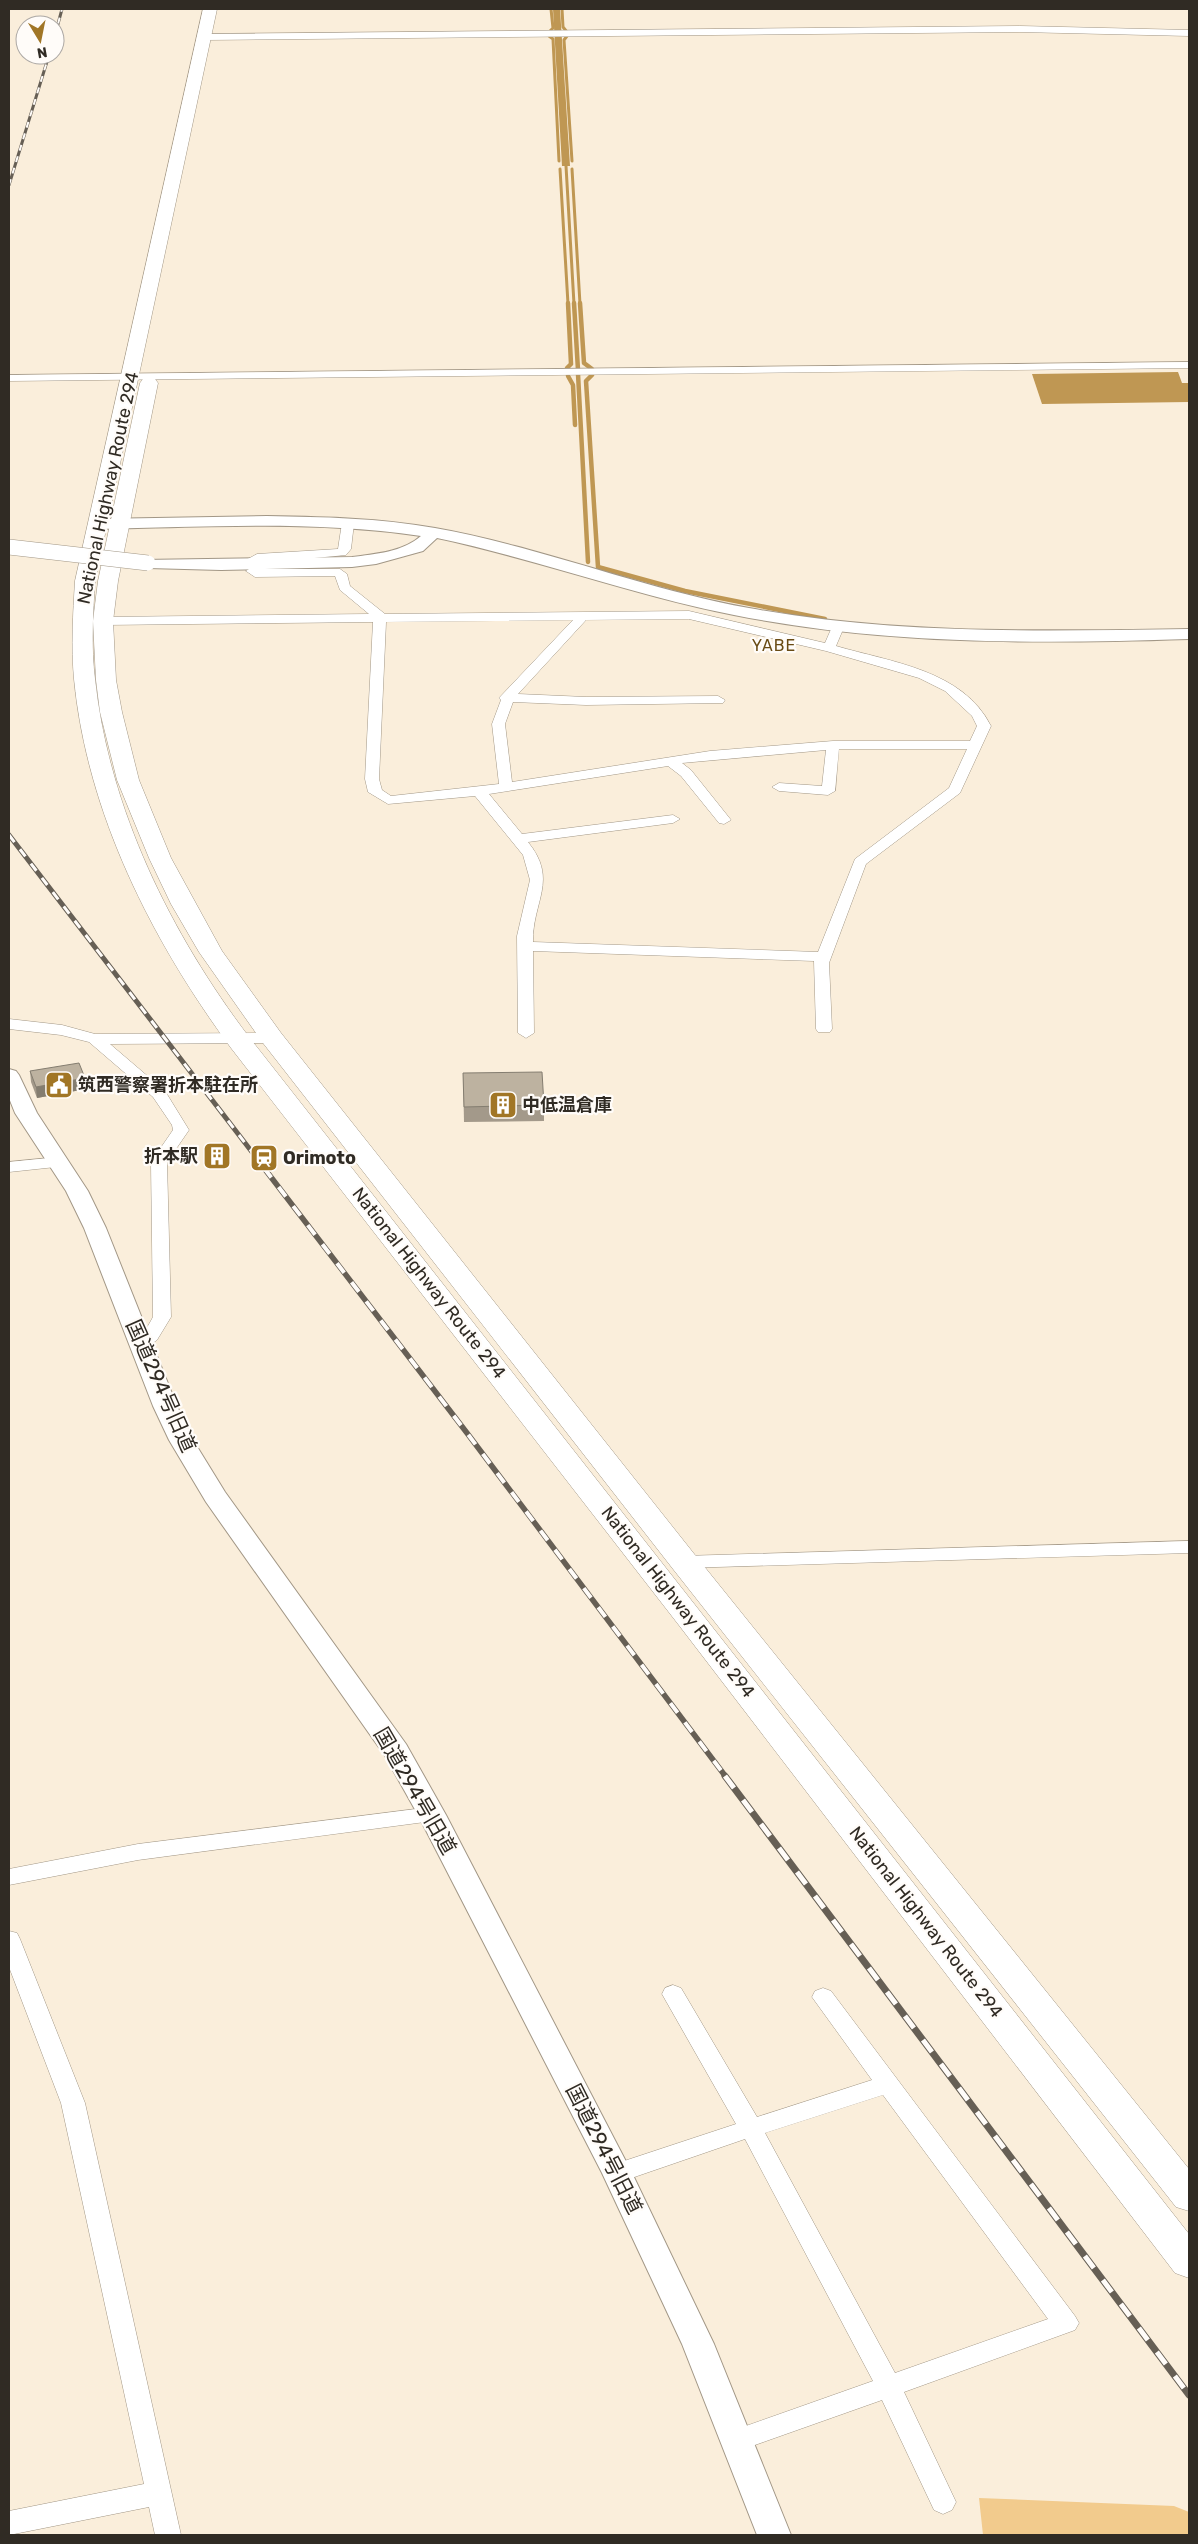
<svg xmlns="http://www.w3.org/2000/svg" width="1198" height="2544" font-family="Rubik,'Noto Sans JP',sans-serif">
  <rect width="100%" height="100%" fill="#faeedb"/>
  <!-- green -->
  <polygon fill="#f2cb8d" points="979,2498 1174,2506 1189,2512 1189,2535 983,2535"/>
  <!-- water -->
  <g fill="#bf9753">
    <polygon points="553,9 560,9 570,166 562,166"/>
    <polygon points="1178,372 1182,383 1189,383 1189,402 1042,404 1032,374"/>
  </g>
  <g fill="none" stroke-linecap="round" stroke-linejoin="round">
    <!-- stream-far1 -->
    <g stroke="#bf9753" stroke-width="3">
      <polyline points="562,9 563,27 567,32"/>
      <polyline points="549,32 553,28 551,9"/>
      <polyline points="549,36 553,39 559,161"/>
      <polyline points="567,36 564,40 572,161"/>
      <polyline points="566,166 574,304"/>
      <polyline points="560,169 568,304"/>
      <polyline points="572,169 580,304"/>
    </g>
    <!-- stream -->
    <g stroke="#bf9753" stroke-width="4.5">
      <polyline points="574,303 578,370"/>
      <polyline points="580,303 584,363 592,369"/>
      <polyline points="567,368 571,364 568,303"/>
      <polyline points="578,374 588,562"/>
      <polyline points="592,375 586,381 598,567 685,591 825,619"/>
      <polyline points="568,376 573,385 575,425"/>
    </g>
    <defs>
      <g id="minor">
        <polygon points="1020,26 1189,30 1189,36 1020,32 205,40 201,37 205,34"/>
        <polygon points="1189,362 1189,368 9,381 9,375"/>
        <polygon points="348,519 354,523 351,549 346,555 252,564 246,560 257,554 338,549 342,523"/>
        <path d="M252 567 258 569H340L347 574 350 586 385 614 689 611 825 643 832 627 838 623 844 627 836 646C891 662 963 670 991 726L960 793 866 864 829 963 832 1029 830 1032H818L816 1029 814 961 533 951 534 1033 526 1038 518 1033 517 936 530 880 523 855 475 796 388 804 368 792 365 779 373 622 103 625 97 621 103 617 369 614 340 590 335 576 255 577 246 571ZM689 619 826 651 919 678 945 691 972 716 977 726 970 741H833L710 751 512 782 505 724 513 702 586 705 723 703 725 700 718 696 586 697 518 694 586 620ZM573 620 499 698 501 700 492 724 499 784 391 796 382 790 379 779 386 622ZM839 749H967L949 788 855 859 818 952 533 942C532 902 559 880 528 842L673 823 680 819 673 815 522 834 489 794 668 766 681 776 719 823 724 824 731 820 691 770 682 763 826 750 822 786 779 783 772 787 779 791 828 795 835 791Z"/>
        <polygon points="9,1019 62,1025 95,1034 272,1033 280,1038 272,1043 110,1044 165,1091 189,1130 167,1162 171,1317 157,1340 147,1347 135,1347 132,1343 144,1333 153,1317 151,1162 173,1130 172,1125 153,1097 89,1042 61,1035 9,1029"/>
        <polygon points="59,1157 67,1162 65,1166 9,1172 9,1162"/>
        <polygon points="1189,1541 1189,1553 684,1568 677,1567 674,1562 677,1557 684,1556"/>
        <polygon points="432,1807 440,1810 443,1815 440,1820 138,1860 9,1885 9,1869 138,1844"/>
        <polygon points="9,1931 17,1933 20,1939 85,2103 181,2535 155,2535 149,2507 9,2535 9,2511 144,2484 61,2103 9,1967"/>
        <path d="M673 1985 681 1988 757 2117 872 2080 812 1997 815 1991 823 1988 831 1991 1075 2316 1079 2323 1075 2330 904 2392 956 2502 952 2510 943 2514 934 2510 882 2400 738 2451 729 2448 725 2440 729 2432 873 2381 745 2139 617 2183 609 2180 605 2173 609 2166 736 2124 662 1994 665 1988ZM883 2095 1048 2319 895 2373 765 2133Z"/>
      </g>
      <g id="tertiary">
        <path d="M267 516C323 517 380 518 435 528 542 547 643 589 749 608 894 635 1042 631 1189 629V639C1038 644 883 645 734 615 633 595 537 559 437 538L423 551 376 564 352 567 221 570 148 568 140 563 142 560 352 557C375 554 403 552 421 536 314 520 206 527 98 529L90 524 98 519Z"/>
        <polygon points="9,1069 16,1071 19,1075 37,1113 88,1191 106,1228 177,1406 193,1440 225,1492 406,1744 446,1815 632,2173 714,2344 791,2535 757,2535 682,2344 602,2173 418,1815 385,1756 206,1502 169,1440 153,1406 84,1228 66,1191 15,1113 9,1098"/>
      </g>
      <g id="trunk">
        <path d="M203 9H217L95 581C93 614 91 646 95 679 109 809 171 934 249 1037L1189 2234V2278L1175 2273 678 1624 231 1048C152 941 87 813 74 679 71 646 73 614 75 581Z"/>
        <polygon points="149,378 155,379 158,383 118,581 113,621 116,680 122,712 139,780 171,858 222,951 281,1033 695,1555 1189,2169 1189,2211 1176,2207 673,1569 263,1043 199,952 171,904 149,858 117,780 100,712 96,680 93,621 98,581 140,383 143,379"/>
      </g>
    </defs>
    <!-- minor casing -->
    <use href="#minor" stroke="#a29786" stroke-width="1"/>
    <!-- tertiary casing -->
    <use href="#tertiary" stroke="#a29786" stroke-width="2"/>
    <!-- trunk casing -->
    <use href="#trunk" stroke="#a29786" stroke-width="1"/>
    <!-- minor -->
    <use href="#minor" fill="#fff" fill-rule="evenodd"/>
    <!-- tertiary -->
    <use href="#tertiary" fill="#fff" fill-rule="evenodd"/>
    <!-- trunk -->
    <use href="#trunk" fill="#fff" fill-rule="evenodd"/>
    <defs>
      <g id="rail-far3">
        <polyline points="55,35 62,9"/>
        <polyline points="9,185 49,55"/>
      </g>
      <polyline id="rail-far2" points="9,835 265,1169"/>
      <polyline id="rail-far1" points="264,1168 467,1433 726,1777"/>
      <polyline id="rail" points="725,1776 1189,2395"/>
    </defs>
    <!-- rail-far3 casing -->
    <use href="#rail-far3" stroke="#665f55" stroke-width="3"/>
    <!-- rail-far2 casing -->
    <use href="#rail-far2" stroke="#665f55" stroke-width="5"/>
    <!-- rail-far1 casing -->
    <use href="#rail-far1" stroke="#665f55" stroke-width="5.5"/>
    <!-- rail casing -->
    <use href="#rail" stroke="#665f55" stroke-width="7"/>
    <!-- rail-far3 -->
    <use href="#rail-far3" stroke="#fffcf9" stroke-width="2" stroke-dasharray="6" stroke-linecap="butt"/>
    <!-- rail-far2 -->
    <use href="#rail-far2" stroke="#fffcf9" stroke-width="3" stroke-dasharray="9" stroke-linecap="butt"/>
    <!-- rail-far1 -->
    <use href="#rail-far1" stroke="#fffcf9" stroke-width="4" stroke-dasharray="12" stroke-linecap="butt"/>
    <!-- rail -->
    <use href="#rail" stroke="#fffcf9" stroke-width="5" stroke-dasharray="15" stroke-linecap="butt"/>
    <defs>
      <polyline id="tertiary-bridge" points="9,547 148,563"/>
    </defs>
    <!-- tertiary-bridge casing -->
    <use href="#tertiary-bridge" stroke="#a29786" stroke-width="16" stroke-linecap="butt"/>
    <!-- tertiary-bridge -->
    <use href="#tertiary-bridge" stroke="#fff" stroke-width="15"/>
  </g>
  <!-- wall -->
  <g fill="#a3998a">
    <polygon points="30,1071 85,1078 86,1089 37,1098 31,1082"/>
    <polygon points="463,1073 544,1105 544,1121 464,1122"/>
  </g>
  <!-- shaded-wall -->
  <polygon fill="#847d70" points="85,1078 86,1089 37,1098 36,1087"/>
  <!-- building -->
  <g fill="#bdb2a0" stroke="#847d70">
    <polygon points="79,1063 85,1078 36,1087 30,1071"/>
    <polygon points="542,1072 544,1105 464,1107 463,1073"/>
  </g>
  <!-- icons -->
  <defs>
    <symbol id="civic-square" viewBox="-11 -11 22 22"><rect x="-9" y="-9" width="18" height="18" rx="4" fill="#a17626" stroke="#fffcf9"/><path d="M-.6-6.5H3V-4.5H.6V-3L4-1V1h2V6H-6V1h2V-1L-.6-3ZM-1.2 2.5V6h2.4V2.5Z" fill="#fff"/></symbol>
    <symbol id="building-square" viewBox="-11 -11 22 22"><rect x="-9" y="-9" width="18" height="18" rx="4" fill="#a17626" stroke="#fffcf9"/><path d="M-4-6H4V6H1V3H-1V6H-4ZM-2.5-4.3h1.7v1.8h-1.7ZM.8-4.3h1.7v1.8H.8ZM-2.5-1h1.7V.8h-1.7ZM.8-1h1.7V.8H.8Z" fill="#fff"/></symbol>
    <symbol id="station-square" viewBox="-11 -11 22 22"><rect x="-9" y="-9" width="18" height="18" rx="4" fill="#a17626" stroke="#fffcf9"/><path d="M-3-6H3Q5-6 5-4V2Q5 4 3 4L4.5 6H3L1.5 4h-3L-3 6H-4.5L-3 4Q-5 4-5 2V-4Q-5-6-3-6ZM-3.5-4v3h7v-3ZM-3.5 1v1.5H-2V1ZM2 1v1.5H3.5V1Z" fill="#fff"/></symbol>
  </defs>
  <g fill-rule="evenodd">
    <use href="#civic-square" x="43" y="1069" width="32" height="32"/>
    <use href="#building-square" x="487" y="1089" width="32" height="32"/>
    <use href="#building-square" x="201" y="1140" width="32" height="32"/>
    <use href="#station-square" x="248" y="1142" width="32" height="32"/>
  </g>
  <g text-anchor="middle" stroke-width="4.5" stroke-linejoin="round" paint-order="stroke">
    <!-- far-quarter labels -->
    <g font-size="16" letter-spacing="1" fill="#694b14" stroke="#fffcf9">
      <text x="774" y="651">YABE</text>
    </g>
    <!-- street labels -->
    <g font-size="18" fill="#302b24" stroke="#fffcf9">
      <text transform="translate(108 488) rotate(-78)" y="6">National Highway Route 294</text>
      <text transform="translate(429 1283) rotate(52)" y="6">National Highway Route 294</text>
      <text transform="translate(678 1602) rotate(52)" y="6">National Highway Route 294</text>
      <text transform="translate(926 1922) rotate(52)" y="6">National Highway Route 294</text>
    </g>
    <!-- poi labels -->
    <g font-size="18" font-weight="bold" fill="#302b24" stroke="#fffcf9" text-anchor="start">
      <text x="78" y="1091">筑西警察署折本駐在所</text>
      <text x="522" y="1111">中低温倉庫</text>
      <text x="198" y="1162" text-anchor="end">折本駅</text>
      <text x="283" y="1164">Orimoto</text>
    </g>
    <!-- near-street labels -->
    <g font-size="21" fill="#302b24" stroke="#fffcf9">
      <text transform="translate(161 1386) rotate(66)" y="7">国道294号旧道</text>
      <text transform="translate(415 1791) rotate(60)" y="7">国道294号旧道</text>
      <text transform="translate(604 2149) rotate(63)" y="7">国道294号旧道</text>
    </g>
  </g>
  <!-- border -->
  <rect width="1198" height="2544" fill="none" stroke="#302b24" stroke-width="20"/>
  <!-- north arrow -->
  <g transform="translate(40 40) rotate(170)"><circle r="24" fill="#fffcf9" stroke="#aca8a4"/>
  <path d="M0-4L9 19L0 12L-9 19Z" fill="#a17626"/>
  <text y="-8" font-size="14" font-weight="bold" text-anchor="middle" fill="#302b24">N</text>
  </g>
</svg>
